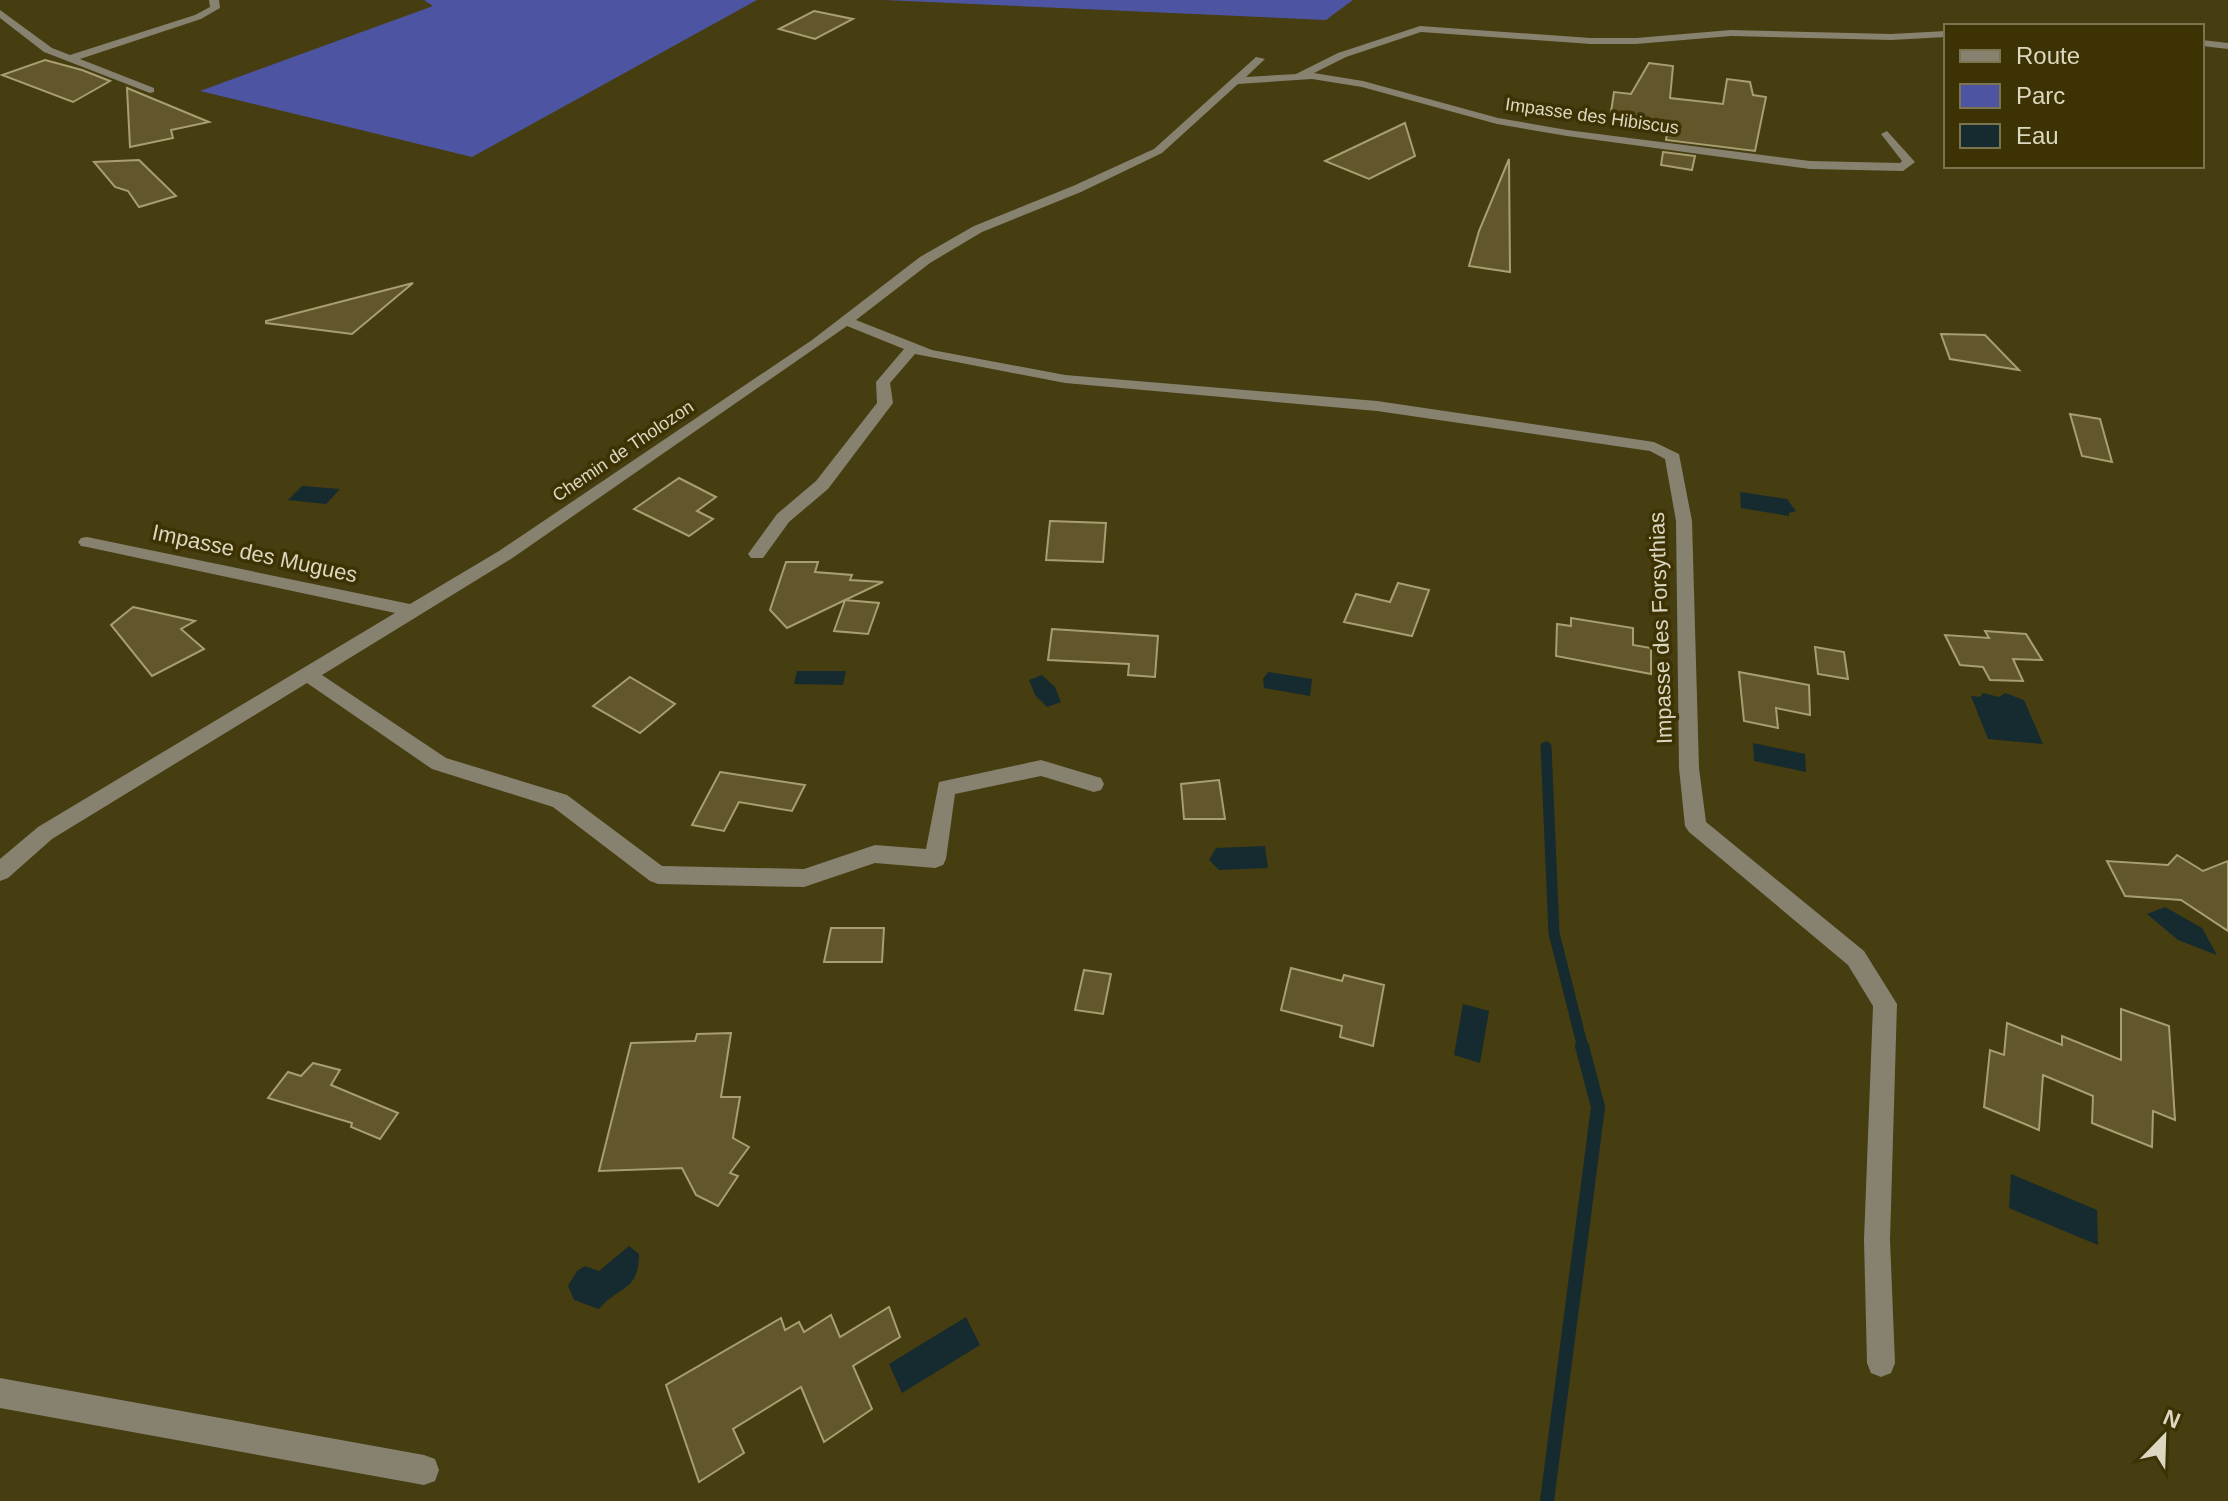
<svg xmlns="http://www.w3.org/2000/svg" width="2228" height="1501" font-family="Arial,sans-serif">
  <rect width="100%" height="100%" fill="#463d10"/>
  <!-- green -->
  <g fill="#4d55a2">
    <polygon points="424,0 757,0 472,157 200,91 433,6"/>
    <polygon points="884,0 1353,0 1326,20"/>
  </g>
  <!-- water -->
  <g fill="#152b30">
    <polygon points="302,486 303,486 340,489 326,504 288,500"/>
    <polygon points="1740,492 1787,499 1796,511 1789,513 1789,516 1741,508"/>
    <polygon points="797,671 846,671 843,685 794,684"/>
    <polygon points="1268,672 1312,679 1310,696 1264,688 1263,679"/>
    <polygon points="1042,675 1055,687 1061,702 1047,707 1035,695 1029,680"/>
    <polygon points="1983,693 1999,697 2005,693 2024,700 2043,744 1988,739 1971,696 1980,697"/>
    <polygon points="1753,743 1805,754 1806,772 1754,761"/>
    <polygon points="1265,846 1268,868 1219,870 1209,860 1216,848"/>
    <polygon points="2165,907 2202,928 2217,955 2178,940 2147,914"/>
    <polygon points="1463,1004 1489,1011 1480,1063 1454,1055"/>
    <polygon points="2011,1174 2097,1210 2098,1245 2009,1208"/>
    <path d="M629 1246 639 1254C639 1292 619 1285 599 1309L574 1300 568 1286 577 1271 585 1266 599 1271Z"/>
    <polygon points="966,1317 980,1345 902,1393 889,1364"/>
  </g>
  <g fill="none" stroke-linecap="round" stroke-linejoin="round">
    <!-- stream-far1 -->
    <polyline stroke="#152b30" stroke-width="11" points="1546,747 1554,933 1583,1048"/>
    <!-- stream -->
    <polyline stroke="#152b30" stroke-width="14" points="1547,1501 1598,1107 1582,1046"/>
  </g>
  <!-- building -->
  <g fill="#61572b" stroke="#a99e71" stroke-width="2">
    <polygon points="814,11 853,19 815,39 779,29"/>
    <polygon points="45,60 82,70 110,81 73,102 2,75"/>
    <polygon points="1649,63 1673,66 1670,98 1723,104 1727,79 1750,82 1753,95 1766,97 1755,151 1666,140 1669,123 1611,112 1614,92 1631,94"/>
    <polygon points="127,88 209,122 171,130 173,138 130,147"/>
    <polygon points="1405,123 1415,156 1369,179 1325,161"/>
    <polygon points="1663,152 1695,156 1692,170 1661,165"/>
    <polygon points="1509,159 1510,272 1469,266 1479,231"/>
    <polygon points="139,160 176,196 139,207 128,191 115,187 94,162"/>
    <polygon points="413,283 352,334 266,323 266,321"/>
    <polygon points="1941,334 1985,335 2019,370 1950,359"/>
    <polygon points="2070,414 2100,419 2112,462 2082,456"/>
    <polygon points="679,478 716,497 697,511 713,519 689,536 634,509"/>
    <polygon points="1050,521 1106,523 1103,562 1046,560"/>
    <polygon points="786,562 818,562 815,572 852,575 850,580 883,582 845,600 879,603 868,634 834,631 845,600 787,628 770,610"/>
    <polygon points="1398,583 1429,590 1412,636 1344,622 1356,594 1390,602"/>
    <polygon points="133,607 195,621 181,629 204,649 152,676 111,625"/>
    <polygon points="1571,618 1633,628 1633,645 1651,648 1651,674 1556,656 1557,624 1571,626"/>
    <polygon points="1052,629 1158,636 1155,677 1128,675 1129,664 1048,660"/>
    <polygon points="1985,631 2026,634 2042,660 2013,659 2023,681 1990,680 1983,667 1960,665 1945,635 1989,638"/>
    <polygon points="1815,647 1844,652 1848,679 1818,674"/>
    <polygon points="1739,672 1809,685 1810,715 1776,708 1778,728 1744,721"/>
    <polygon points="630,677 675,704 640,733 593,706"/>
    <polygon points="720,772 805,785 792,811 739,802 724,831 692,825"/>
    <polygon points="1219,780 1225,819 1184,819 1181,784"/>
    <polygon points="2177,855 2203,871 2228,861 2228,931 2181,900 2125,896 2107,861 2168,865"/>
    <polygon points="831,928 884,928 882,962 824,962"/>
    <polygon points="1291,968 1342,981 1344,975 1384,985 1373,1046 1340,1037 1342,1026 1281,1010"/>
    <polygon points="1084,970 1111,974 1103,1014 1075,1010"/>
    <polygon points="2121,1009 2169,1026 2175,1120 2153,1111 2152,1147 2092,1123 2093,1096 2043,1075 2039,1130 1984,1107 1990,1050 2004,1055 2007,1023 2062,1045 2062,1036 2121,1060"/>
    <polygon points="731,1033 721,1097 740,1097 733,1138 749,1147 730,1173 738,1176 718,1206 696,1195 682,1168 599,1171 631,1043 695,1041 697,1034"/>
    <polygon points="313,1063 340,1070 331,1085 398,1113 380,1139 351,1127 352,1123 268,1098 288,1072 301,1076"/>
    <polygon points="889,1307 900,1337 853,1366 872,1409 824,1442 801,1387 733,1429 744,1453 699,1482 666,1385 781,1318 785,1330 799,1322 804,1332 831,1315 840,1337"/>
  </g>
  <g fill="none" stroke-linecap="round" stroke-linejoin="round">
    <!-- minor -->
    <g fill="#86826f" fill-rule="evenodd">
      <polygon points="209,0 219,0 220,8 201,19 80,59 154,88 154,92 150,93 44,52 0,18 0,10 52,48 70,55 195,15 210,7"/>
      <polygon points="2057,23 2080,23 2085,26 2052,26"/>
      <polygon points="1420,26 1591,38 1636,38 1731,30 1891,34 1946,31 1946,37 1891,40 1731,36 1636,44 1591,44 1421,32 1346,57 1314,73 1363,81 1498,118 1567,130 1810,161 1900,163 1902,161 1881,134 1887,131 1915,162 1903,171 1810,169 1567,136 1497,124 1362,87 1312,79 1238,84 1162,153 1081,192 982,232 930,263 856,320 932,350 1065,375 1377,401 1654,442 1679,454 1692,521 1699,768 1706,822 1864,951 1897,1004 1890,1240 1895,1363 1891,1373 1881,1377 1871,1373 1867,1363 1864,1240 1873,1006 1848,965 1689,832 1685,826 1679,768 1676,521 1665,459 1650,451 1377,411 1065,383 915,354 890,383 893,403 828,489 789,522 763,558 751,558 748,554 777,514 816,481 877,403 876,382 904,349 847,326 511,559 322,675 446,758 567,795 662,866 804,869 875,845 926,849 939,782 1041,760 1101,778 1104,784 1101,790 1094,792 1041,776 955,794 946,859 943,865 935,868 875,863 804,887 658,884 650,881 553,807 432,769 307,683 52,839 8,878 0,881 0,859 38,827 395,613 87,547 81,546 78,542 81,538 87,537 410,604 499,551 812,340 920,257 974,226 1073,186 1154,149 1256,57 1265,59 1246,77 1296,74 1338,53"/>
      <polygon points="2202,40 2228,43 2228,49 2202,46"/>
      <polygon points="0,1378 424,1455 435,1459 439,1470 435,1481 424,1485 0,1408"/>
    </g>
  </g>
  <g text-anchor="middle" stroke-width="7" stroke-linejoin="round" paint-order="stroke">
    <!-- far-street labels -->
    <g font-size="18" fill="#dcd7c0" stroke="#3c3203">
      <text transform="translate(1592 116) rotate(8)" y="6">Impasse des Hibiscus</text>
      <text transform="translate(623 451) rotate(-34)" y="6">Chemin de Tholozon</text>
    </g>
    <!-- street labels -->
    <g font-size="22" fill="#dcd7c0" stroke="#3c3203">
      <text transform="translate(255 553) rotate(12)" y="8">Impasse des Mugues</text>
      <text transform="translate(1660 628) rotate(-92)" y="8">Impasse des Forsythias</text>
    </g>
  </g>
  <!-- legend -->
  <rect x="1944" y="24" width="260" height="144" fill="#3c3203" stroke="#7c744f" stroke-width="2"/>
  <rect x="1960" y="50" width="40" height="12" fill="#86826f" stroke="#7c744f" stroke-width="2"/>
  <text x="2016" y="64" font-size="24" fill="#dcd7c0">Route</text>
  <rect x="1960" y="84" width="40" height="24" fill="#4d55a2" stroke="#7c744f" stroke-width="2"/>
  <text x="2016" y="104" font-size="24" fill="#dcd7c0">Parc</text>
  <rect x="1960" y="124" width="40" height="24" fill="#152b30" stroke="#7c744f" stroke-width="2"/>
  <text x="2016" y="144" font-size="24" fill="#dcd7c0">Eau</text>
  <!-- north arrow -->
  <g transform="translate(2164 1437) rotate(23)" stroke="#3c3203" stroke-width="6" paint-order="stroke">
  <path d="M0-6L14 30L0 20L-14 30Z" fill="#dcd7c0"/>
  <text y="-12" font-size="22" font-weight="bold" text-anchor="middle" fill="#dcd7c0">N</text>
  </g>
</svg>
